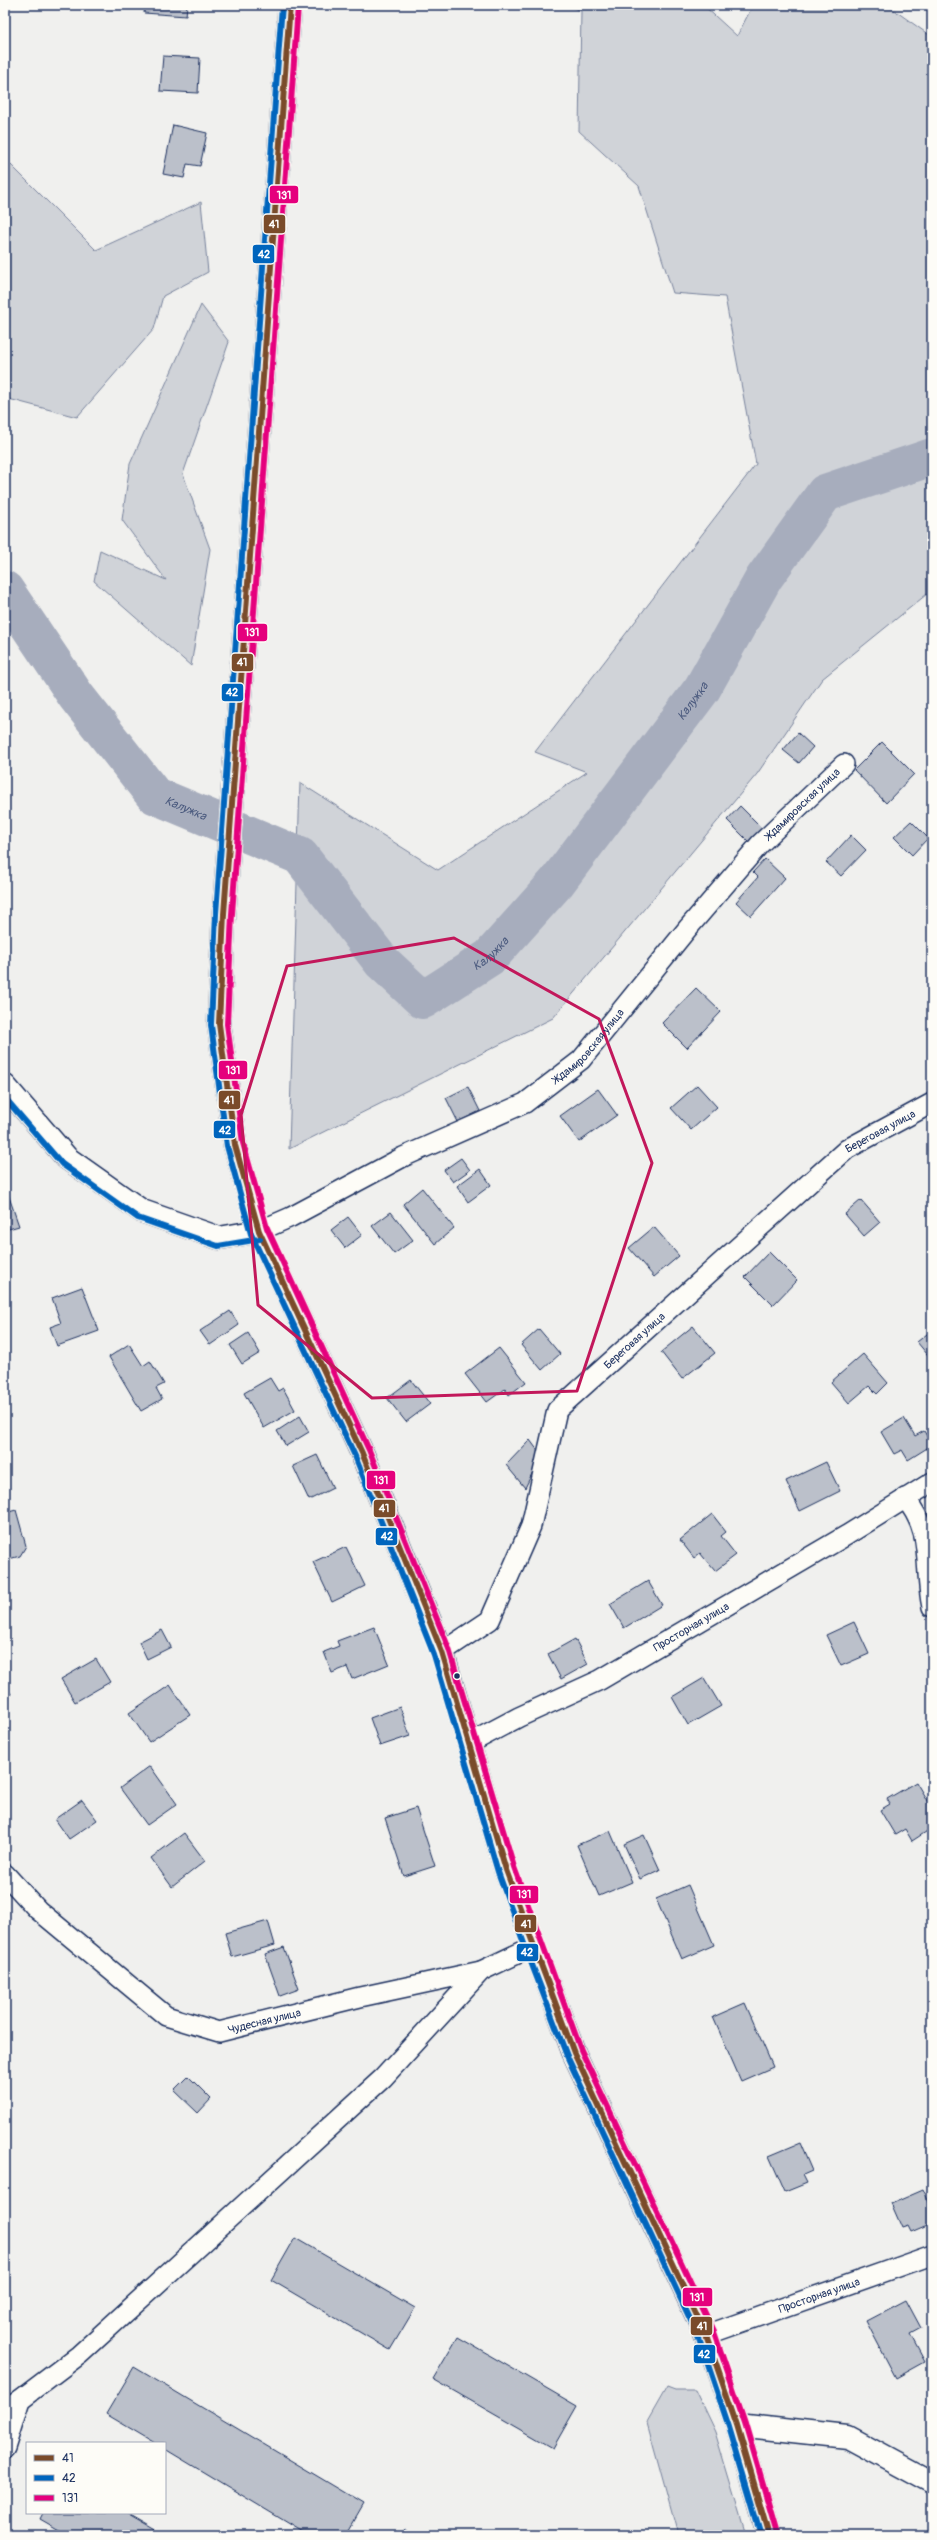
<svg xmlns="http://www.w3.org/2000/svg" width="937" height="2540" font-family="Pangolin,sans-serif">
  <rect width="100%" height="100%" fill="#f0f0ee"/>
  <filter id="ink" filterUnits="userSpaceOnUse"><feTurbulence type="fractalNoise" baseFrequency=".025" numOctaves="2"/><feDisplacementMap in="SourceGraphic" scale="8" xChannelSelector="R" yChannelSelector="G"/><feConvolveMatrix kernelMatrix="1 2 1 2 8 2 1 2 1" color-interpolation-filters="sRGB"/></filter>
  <g filter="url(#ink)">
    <!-- green -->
    <g fill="#d0d3d8" stroke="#76819b">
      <polygon points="569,5 703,5 737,36 753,5 887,5 932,37 932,590 822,679 757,774 553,1018 289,1149 300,783 438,870 587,772 535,752 756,464 725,297 673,293 639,186 579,131 581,11"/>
      <polygon points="5,159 96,250 201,202 208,272 163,296 154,329 77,417 5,398"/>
      <polygon points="201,305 229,342 183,474 210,549 191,666 94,581 100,550 166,580 122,520 130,464"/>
      <polygon points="667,2387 675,2390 695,2390 715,2432 746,2535 678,2535 647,2422"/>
    </g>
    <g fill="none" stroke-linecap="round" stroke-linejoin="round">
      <!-- river -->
      <path stroke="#a7adbd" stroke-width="38" id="s1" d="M5 590 76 696 154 795 300 856 382 962 423 1000 490 957 557 882 702 689 764 578 825 493 932 457"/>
    </g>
    <!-- building -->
    <g fill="#bbc0ca" stroke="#1b2f5e">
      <polygon points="145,5 187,5 186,16 144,13"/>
      <polygon points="163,56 200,58 198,93 160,91"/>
      <polygon points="173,125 207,133 200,166 187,164 184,178 163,174"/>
      <polygon points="798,733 813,747 799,763 783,750"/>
      <polygon points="882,742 914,774 886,803 854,770"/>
      <polygon points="740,806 763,829 749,842 727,820"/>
      <polygon points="911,821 928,838 912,855 894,837"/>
      <polygon points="851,835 866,850 841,876 826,862"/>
      <polygon points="765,859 785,878 751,916 736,902 758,877 753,872"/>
      <polygon points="696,988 721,1012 687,1048 662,1023"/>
      <polygon points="697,1085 717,1107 691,1130 671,1108"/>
      <polygon points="468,1087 480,1111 458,1122 446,1098"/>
      <polygon points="598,1089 617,1115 579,1142 560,1116"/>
      <polygon points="461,1158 470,1170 453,1182 444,1170"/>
      <polygon points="480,1169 491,1185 468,1202 457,1186"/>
      <polygon points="422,1188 454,1228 435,1244 403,1204"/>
      <polygon points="8,1194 19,1226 5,1230 5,1195"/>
      <polygon points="861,1200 880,1222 864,1236 845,1214"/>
      <polygon points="391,1212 413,1240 394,1254 372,1226"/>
      <polygon points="348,1217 362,1235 345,1248 331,1230"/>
      <polygon points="654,1227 679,1256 654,1277 629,1248"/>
      <polygon points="769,1252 797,1280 773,1305 745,1277"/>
      <polygon points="82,1287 99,1331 57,1346 50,1327 61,1323 52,1298"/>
      <polygon points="230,1311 239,1325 210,1345 200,1331"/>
      <polygon points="693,1326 715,1353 682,1379 661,1352"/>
      <polygon points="539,1329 560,1354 542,1370 521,1345"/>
      <polygon points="932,1330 932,1360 917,1342"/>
      <polygon points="248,1333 260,1353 242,1364 230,1345"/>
      <polygon points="129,1344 143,1366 150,1361 164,1384 156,1388 162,1399 141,1411 109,1357"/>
      <polygon points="499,1348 526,1382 509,1395 505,1389 487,1402 465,1374"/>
      <polygon points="863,1354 888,1383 877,1394 869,1386 849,1403 831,1382"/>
      <polygon points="270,1378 278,1391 283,1388 295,1410 264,1428 244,1393"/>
      <polygon points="411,1380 430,1404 406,1422 387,1398"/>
      <polygon points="300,1416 309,1432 286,1446 277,1431"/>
      <polygon points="904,1418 915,1436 924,1431 932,1445 908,1460 902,1450 894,1454 881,1432"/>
      <polygon points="530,1440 541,1455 525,1488 506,1465"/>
      <polygon points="317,1455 333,1488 309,1500 293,1466"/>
      <polygon points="826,1462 840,1491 800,1511 786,1481"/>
      <polygon points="16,1510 26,1546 20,1556 5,1560 5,1513"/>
      <polygon points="712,1514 726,1532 721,1536 736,1555 715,1571 700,1553 694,1558 680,1540"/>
      <polygon points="346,1547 365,1586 332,1602 313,1562"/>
      <polygon points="648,1581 662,1605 624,1628 610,1604"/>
      <polygon points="854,1622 869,1654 841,1666 826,1635"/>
      <polygon points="374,1627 389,1664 352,1679 347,1667 332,1673 324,1652 339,1646 337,1641"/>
      <polygon points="162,1630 171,1647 147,1659 139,1642"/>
      <polygon points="575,1639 588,1664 561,1679 548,1654"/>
      <polygon points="96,1659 110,1682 75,1702 61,1679"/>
      <polygon points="704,1678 721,1706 688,1725 672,1697"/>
      <polygon points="5,1684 11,1694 5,1698"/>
      <polygon points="170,1685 190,1715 149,1742 129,1713"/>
      <polygon points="400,1707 410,1736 380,1746 370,1718"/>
      <polygon points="150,1766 177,1804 147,1825 120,1788"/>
      <polygon points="916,1782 932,1809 932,1828 912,1841 905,1829 895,1835 880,1810 890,1804 887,1799"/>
      <polygon points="82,1800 97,1820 69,1839 55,1819"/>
      <polygon points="416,1808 435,1866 404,1876 385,1818"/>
      <polygon points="610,1831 632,1882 599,1896 577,1845"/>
      <polygon points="184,1833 205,1861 172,1887 151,1858"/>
      <polygon points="644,1835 660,1870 640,1879 624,1844"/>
      <polygon points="688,1885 714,1945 682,1959 656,1899"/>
      <polygon points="268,1921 275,1945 232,1957 225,1933"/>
      <polygon points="284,1947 299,1989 280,1996 265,1954"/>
      <polygon points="745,2003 773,2067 741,2081 713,2017"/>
      <polygon points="188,2076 211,2099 198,2113 174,2090"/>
      <polygon points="800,2143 812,2171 803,2175 807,2183 785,2192 769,2156"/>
      <polygon points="923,2189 932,2209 932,2223 911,2232 908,2226 902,2228 891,2203"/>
      <polygon points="295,2238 415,2308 390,2350 271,2280"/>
      <polygon points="906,2300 921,2328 910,2334 925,2362 896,2378 866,2321"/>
      <polygon points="458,2337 577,2406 553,2448 433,2379"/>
      <polygon points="134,2367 364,2504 346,2535 308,2535 165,2449 165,2443 155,2443 106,2414"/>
      <polygon points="43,2513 127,2513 165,2535 68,2535 40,2519"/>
      <polygon points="406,2528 417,2535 402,2535"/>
    </g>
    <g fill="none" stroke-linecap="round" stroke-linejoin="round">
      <defs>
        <g id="minor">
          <path id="s2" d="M259 1231 291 1217 403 1157 525 1103 581 1060 688 928 760 844 844 764"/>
          <path d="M905 1498C935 1535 923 1566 932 1607"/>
          <path id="s3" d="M442 1652 490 1620 531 1526 557 1410 847 1149 932 1103"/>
          <path id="s4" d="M470 1743 519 1717 600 1680 847 1535 932 1482"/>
          <path id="s5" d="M5 1874 38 1910 166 2016 219 2032 360 1997 481 1971"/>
          <path id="s6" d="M706 2335 932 2255"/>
          <polyline points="5,2411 79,2355 383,2078 481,1971 534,1946"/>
          <polyline points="5,2448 20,2400"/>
        </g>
        <g id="tertiary">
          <polyline points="5,1086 67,1158 142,1211 219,1238 259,1231"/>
          <polyline points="737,2425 847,2437 932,2483"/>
        </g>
        <polyline id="primary" points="290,5 224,914 219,1024 235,1145 259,1231 362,1453 442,1652 506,1870 534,1946 574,2053 706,2335 737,2425 769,2535"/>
      </defs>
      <!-- minor casing -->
      <use href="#minor" stroke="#1b2f5e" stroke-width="22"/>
      <!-- tertiary casing -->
      <use href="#tertiary" stroke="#1b2f5e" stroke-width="25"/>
      <!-- primary casing -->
      <use href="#primary" stroke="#1b2f5e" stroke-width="25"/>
      <!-- minor -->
      <use href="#minor" stroke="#fdfcf7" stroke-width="19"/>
      <!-- tertiary -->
      <use href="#tertiary" stroke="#fdfcf7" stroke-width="22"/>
      <!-- primary -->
      <use href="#primary" stroke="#fdfcf7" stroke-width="22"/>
      <defs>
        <polyline id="bus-1" points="290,5 224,914 219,1024 235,1145 259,1231 362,1453 442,1652 506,1870 534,1946 574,2053 706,2335 737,2425 769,2535"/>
        <g id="bus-2">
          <polyline points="282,5 216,914 211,1025 227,1146 251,1234 355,1456 434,1655 498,1872 526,1949 567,2056 699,2338 729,2427 761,2535"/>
          <polyline points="5,1098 62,1164 138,1218 218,1246 260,1239"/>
        </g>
        <polyline id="bus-3" points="298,6 232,914 227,1024 243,1143 267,1228 369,1450 449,1649 514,1867 542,1943 581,2050 714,2332 745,2423 777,2533"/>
      </defs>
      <!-- bus-1 casing -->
      <use href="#bus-1" stroke="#fdfcf7" stroke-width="9"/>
      <!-- bus-2 casing -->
      <use href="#bus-2" stroke="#fdfcf7" stroke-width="9"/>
      <!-- bus-3 casing -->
      <use href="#bus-3" stroke="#fdfcf7" stroke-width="9"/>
      <!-- bus-1 -->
      <use href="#bus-1" stroke="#7a4b2a" stroke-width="6"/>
      <!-- bus-2 -->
      <use href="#bus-2" stroke="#0065bd" stroke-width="6"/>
      <!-- bus-3 -->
      <use href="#bus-3" stroke="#e5007d" stroke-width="6"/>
    </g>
  </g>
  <!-- marked area -->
  <path fill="none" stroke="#c2185b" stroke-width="3" stroke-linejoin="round" d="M454 938 599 1019 652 1163 577 1391 372 1398 258 1305 241 1115 287 966Z"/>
  <!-- markers -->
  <circle fill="#1b2f5e" stroke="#fdfcf7" stroke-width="1.5" cx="457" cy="1676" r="3.5"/>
  <g text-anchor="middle" stroke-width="3" stroke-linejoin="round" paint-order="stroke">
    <!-- street labels -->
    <g font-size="11" fill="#1b2f5e" stroke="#fdfcf7">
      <text dy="4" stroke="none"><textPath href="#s2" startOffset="705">Ждамировская улица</textPath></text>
      <text dy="4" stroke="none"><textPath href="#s2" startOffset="381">Ждамировская улица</textPath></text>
      <text dy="4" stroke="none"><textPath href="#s3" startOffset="707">Береговая улица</textPath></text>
      <text dy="4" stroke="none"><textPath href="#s3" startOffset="383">Береговая улица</textPath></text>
      <text dy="4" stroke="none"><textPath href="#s4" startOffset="250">Просторная улица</textPath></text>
      <text dy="4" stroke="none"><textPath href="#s5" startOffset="317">Чудесная улица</textPath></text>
      <text dy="4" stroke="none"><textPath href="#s6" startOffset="120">Просторная улица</textPath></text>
    </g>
    <!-- water labels -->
    <g font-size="12" font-style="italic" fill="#4c5b7f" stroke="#fdfcf7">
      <text dy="4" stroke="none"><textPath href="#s1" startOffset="1008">Калужка</textPath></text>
      <text dy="4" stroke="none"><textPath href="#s1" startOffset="288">Калужка</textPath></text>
      <text dy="4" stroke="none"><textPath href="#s1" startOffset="684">Калужка</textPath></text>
    </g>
  </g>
  <g stroke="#fdfcf7" stroke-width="1.5">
    <rect x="269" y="185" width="30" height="19" rx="4" fill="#e5007d"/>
    <rect x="263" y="214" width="23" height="20" rx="4" fill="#7a4b2a"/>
    <rect x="252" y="244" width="23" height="20" rx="4" fill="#0065bd"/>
    <rect x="237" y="623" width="31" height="19" rx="4" fill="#e5007d"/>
    <rect x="231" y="653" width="23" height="19" rx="4" fill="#7a4b2a"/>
    <rect x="221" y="683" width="23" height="19" rx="4" fill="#0065bd"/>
    <rect x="218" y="1060" width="30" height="20" rx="4" fill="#e5007d"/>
    <rect x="218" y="1090" width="23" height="20" rx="4" fill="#7a4b2a"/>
    <rect x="213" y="1120" width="23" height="19" rx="4" fill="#0065bd"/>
    <rect x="366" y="1470" width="30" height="20" rx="4" fill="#e5007d"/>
    <rect x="373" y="1499" width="23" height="19" rx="4" fill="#7a4b2a"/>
    <rect x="375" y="1527" width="23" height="19" rx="4" fill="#0065bd"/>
    <rect x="509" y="1885" width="30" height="19" rx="4" fill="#e5007d"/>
    <rect x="514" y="1914" width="23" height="19" rx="4" fill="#7a4b2a"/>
    <rect x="516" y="1943" width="23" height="19" rx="4" fill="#0065bd"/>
    <rect x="682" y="2287" width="31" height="20" rx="4" fill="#e5007d"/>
    <rect x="690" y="2316" width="23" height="20" rx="4" fill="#7a4b2a"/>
    <rect x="693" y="2344" width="23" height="20" rx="4" fill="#0065bd"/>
  </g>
  <g font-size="11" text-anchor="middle" font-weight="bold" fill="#fff">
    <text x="284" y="199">131</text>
    <text x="274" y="228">41</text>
    <text x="264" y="258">42</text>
    <text x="252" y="636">131</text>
    <text x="242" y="666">41</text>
    <text x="232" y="696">42</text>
    <text x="233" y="1074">131</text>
    <text x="229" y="1104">41</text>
    <text x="225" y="1134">42</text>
    <text x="381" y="1484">131</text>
    <text x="384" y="1512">41</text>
    <text x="387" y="1540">42</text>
    <text x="524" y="1898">131</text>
    <text x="526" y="1928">41</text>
    <text x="527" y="1956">42</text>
    <text x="697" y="2301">131</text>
    <text x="702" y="2330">41</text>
    <text x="704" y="2358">42</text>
  </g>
  <!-- margin -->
  <rect width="937" height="2540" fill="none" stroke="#fdfcf7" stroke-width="20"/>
  <rect x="10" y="10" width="917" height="2520" fill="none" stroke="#1b2f5e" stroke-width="1.5" filter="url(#ink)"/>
  <!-- legend -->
  <rect x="26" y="2442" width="140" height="72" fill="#fdfcf7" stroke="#a3aaba"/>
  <rect x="34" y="2455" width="20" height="6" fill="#7a4b2a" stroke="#a3aaba"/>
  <text x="62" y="2462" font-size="12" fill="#1b2f5e">41</text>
  <rect x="34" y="2475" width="20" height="6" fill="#0065bd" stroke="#a3aaba"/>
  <text x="62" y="2482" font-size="12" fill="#1b2f5e">42</text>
  <rect x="34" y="2495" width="20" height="6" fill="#e5007d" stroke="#a3aaba"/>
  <text x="62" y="2502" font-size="12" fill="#1b2f5e">131</text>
</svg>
